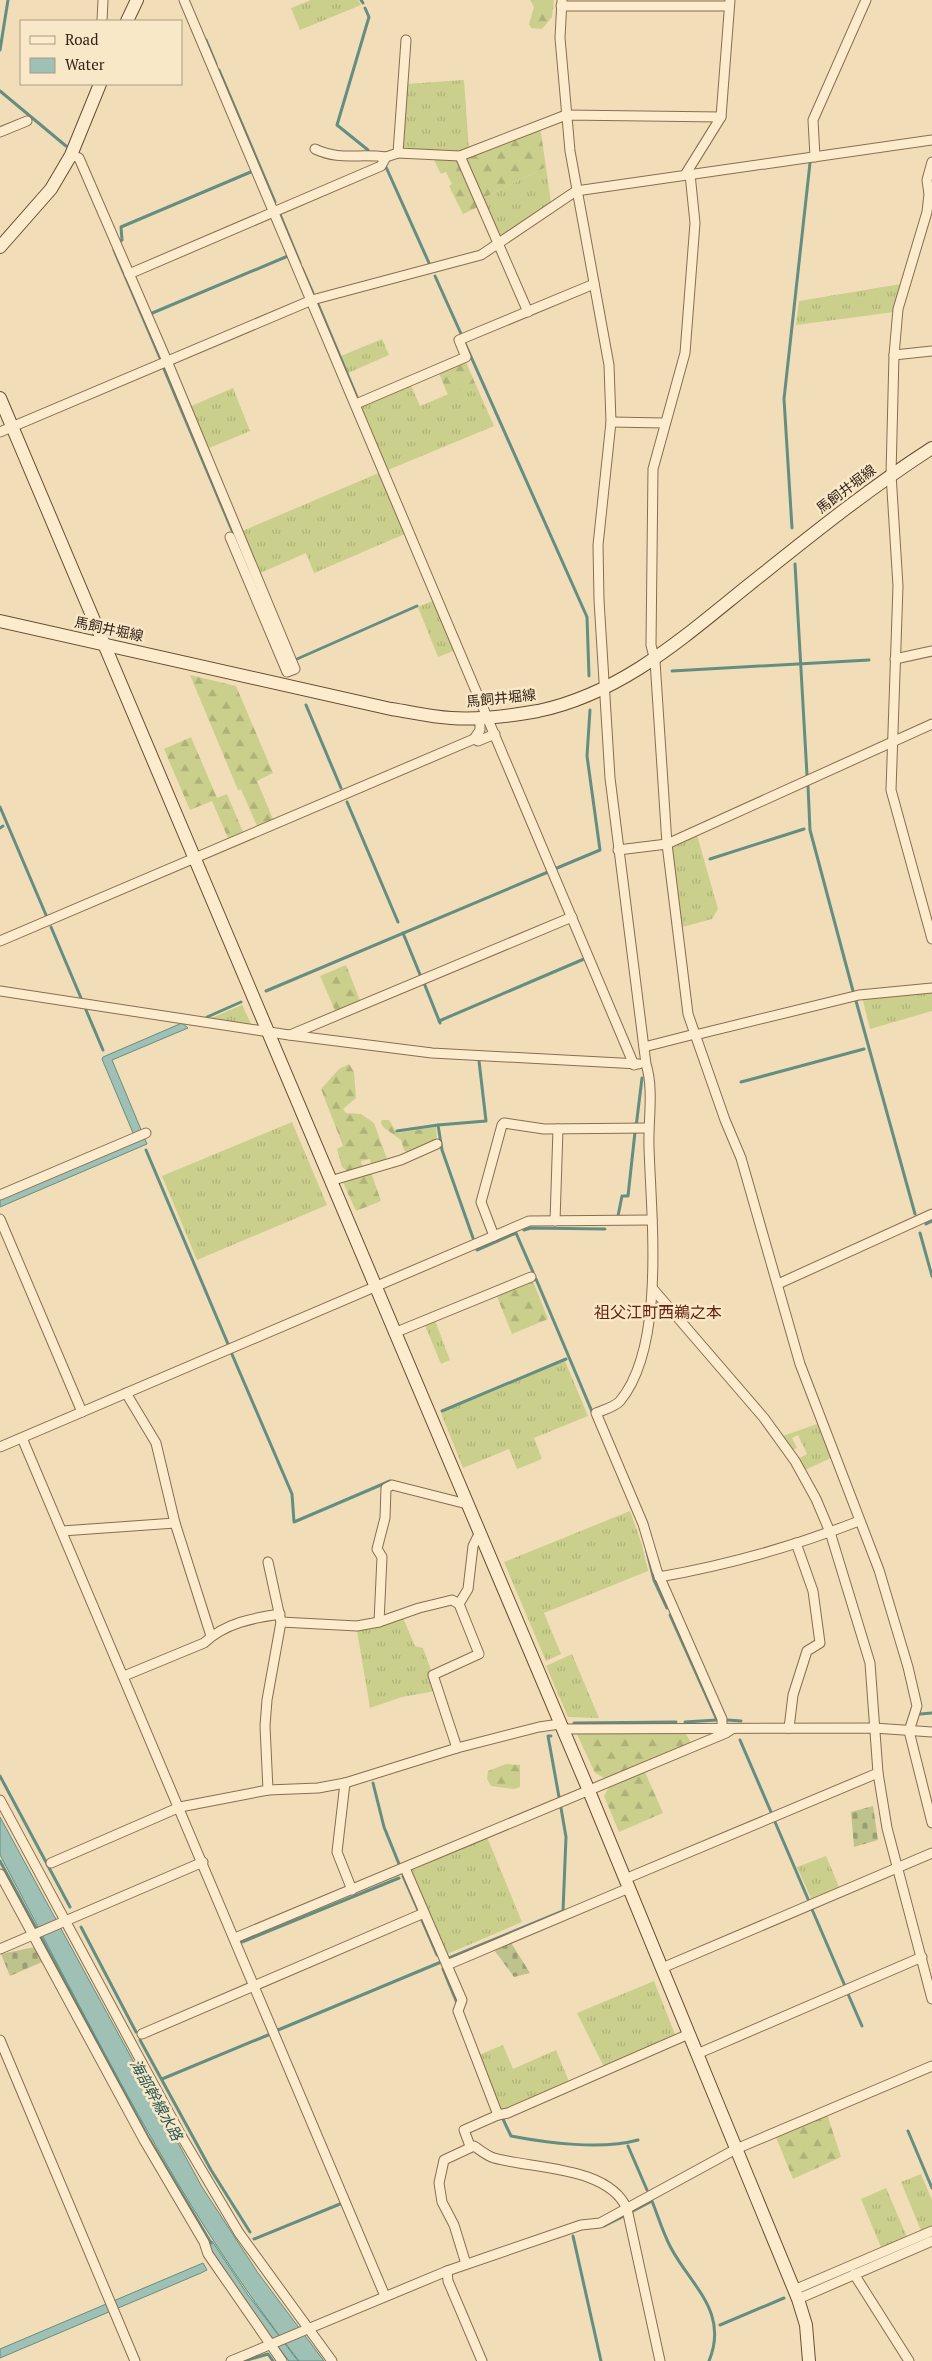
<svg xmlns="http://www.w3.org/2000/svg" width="932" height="2361" font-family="'PT Serif','Noto Sans JP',serif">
  <defs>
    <pattern id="grass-tufts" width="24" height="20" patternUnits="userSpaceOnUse" patternTransform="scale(1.25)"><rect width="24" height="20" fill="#cacf8c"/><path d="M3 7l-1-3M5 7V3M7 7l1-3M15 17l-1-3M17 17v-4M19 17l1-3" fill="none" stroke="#aeb278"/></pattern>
    <pattern id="forest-firs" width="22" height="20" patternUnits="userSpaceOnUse" patternTransform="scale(1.25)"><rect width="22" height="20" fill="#cacf8c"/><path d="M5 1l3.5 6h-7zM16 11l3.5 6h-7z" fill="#aeb278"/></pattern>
    <pattern id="cemetery-stones" width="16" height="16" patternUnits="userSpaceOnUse" patternTransform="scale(1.25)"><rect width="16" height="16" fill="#bec28d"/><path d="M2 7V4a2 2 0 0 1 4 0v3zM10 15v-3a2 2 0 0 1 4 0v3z" fill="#9b9d72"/></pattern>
  </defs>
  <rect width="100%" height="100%" fill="#f1deb8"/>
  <!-- grass -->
  <g fill="url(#grass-tufts)">
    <polygon points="311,0 358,0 361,5 300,30 291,8"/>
    <polygon points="464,80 469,150 455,154 404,150 401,147 406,84"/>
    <polygon points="546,167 551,203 498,239 481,199"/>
    <polygon points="901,284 894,312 796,325 799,301"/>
    <polygon points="382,339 389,355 348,373 341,356"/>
    <polygon points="410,383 420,406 475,383 494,426 388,470 360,404"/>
    <polygon points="233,388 250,431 207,449 189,407"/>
    <polygon points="381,472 407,533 314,573 306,553 258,574 240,532"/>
    <polygon points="435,600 456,650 438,657 418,607"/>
    <polygon points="697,835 718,909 712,919 682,927 680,927 671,849 673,846"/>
    <polygon points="932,991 932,1011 870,1029 862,997"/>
    <polygon points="242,1005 253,1028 209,1019"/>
    <polygon points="292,1122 327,1205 197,1260 162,1176"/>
    <polygon points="434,1318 450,1360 441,1364 424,1323"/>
    <polygon points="565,1361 588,1416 534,1438 542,1459 517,1469 509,1449 463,1468 441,1413"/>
    <polygon points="817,1424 831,1458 805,1470 798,1459 807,1454 798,1435 792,1438 797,1448 792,1450 783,1436"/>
    <polygon points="630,1511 642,1545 648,1571 544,1613 561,1654 546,1661 504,1562"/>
    <polygon points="403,1618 415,1646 423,1648 432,1673 435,1691 402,1697 370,1708 357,1631"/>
    <polygon points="572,1654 599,1718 568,1717 546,1666"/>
    <polygon points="487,1837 522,1922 445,1955 409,1872"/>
    <polygon points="826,1856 840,1889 812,1900 797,1867"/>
    <polygon points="654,1981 676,2037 605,2069 577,2013"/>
    <polygon points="503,2045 513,2069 556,2050 570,2084 507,2112 499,2111 479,2055"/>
    <polygon points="921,2174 932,2200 932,2229 922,2233 901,2182"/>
    <polygon points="886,2188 908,2239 882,2250 861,2199"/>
  </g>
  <!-- forest -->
  <g fill="url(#forest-firs)">
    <polygon points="530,0 554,0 552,17 542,29 531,28 529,24 534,7"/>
    <polygon points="540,127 546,167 481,199 463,157"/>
    <polygon points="433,158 458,158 480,206 463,214 449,186 452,184 446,172 441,174"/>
    <polygon points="465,360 475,383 448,395 438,371"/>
    <polygon points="190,675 236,686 273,773 257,781 273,819 257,826 241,789 238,790"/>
    <polygon points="191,737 217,798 227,794 243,832 228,838 212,801 190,810 164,749"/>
    <polygon points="346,965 361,1003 336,1013 320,976"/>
    <polygon points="349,1064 354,1072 356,1098 343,1109 346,1113 361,1114 374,1123 387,1159 371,1165 370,1159 361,1161 363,1167 348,1172 342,1167 337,1149 343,1146 321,1089 339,1069"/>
    <polygon points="382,1120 389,1120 397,1133 436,1127 437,1138 433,1142 408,1153 404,1150 401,1140 383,1127 381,1123"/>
    <polygon points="371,1172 381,1201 356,1211 342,1180"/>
    <polygon points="532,1279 548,1319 512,1334 496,1294"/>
    <polygon points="684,1731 692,1744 606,1779 595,1773 576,1732"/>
    <polygon points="506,1764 520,1765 520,1787 514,1789 491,1786 487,1779 488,1771"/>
    <polygon points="645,1772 663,1813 619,1832 604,1796 609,1787"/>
    <polygon points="827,2114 841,2157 793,2179 775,2135"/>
  </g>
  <!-- cemetery -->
  <g fill="url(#cemetery-stones)">
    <polygon points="873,1806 878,1840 854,1847 851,1812"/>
    <polygon points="510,1941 530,1973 514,1977 492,1947"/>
    <polygon points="35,1947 42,1962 10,1976 1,1954"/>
  </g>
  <!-- water -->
  <g fill="#9ec0b5" stroke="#658e82">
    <polygon points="182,1023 188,1028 112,1060 147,1144 0,1207 0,1198 136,1140 102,1059 103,1057"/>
    <path d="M0 1817 202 2187 258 2273 324 2361H299C177 2207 92 2027 0 1855Z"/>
    <path d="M212 2241 248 2295 298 2361H289C267 2333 218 2275 209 2243Z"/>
    <polygon points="203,2263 207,2270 201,2273 0,2358 0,2349"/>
  </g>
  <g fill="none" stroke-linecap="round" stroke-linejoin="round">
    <!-- stream -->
    <g stroke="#658e82" stroke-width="3">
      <polyline points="361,0 363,3"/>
      <polyline points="365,8 369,17 337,125 368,150"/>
      <polyline points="206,40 216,64"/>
      <polyline points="0,50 8,0"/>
      <polyline points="219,70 275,202"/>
      <polyline points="0,91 66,146"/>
      <polyline points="386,167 429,263"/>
      <polyline points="279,212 300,263"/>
      <polyline points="119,242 122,240 121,227 253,171"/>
      <polyline points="114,250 160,358"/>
      <polyline points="302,268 313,293"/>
      <polyline points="435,276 462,336"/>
      <polyline points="318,304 357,397"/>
      <polyline points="150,314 288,256"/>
      <polyline points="464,341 587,617 589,676"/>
      <polyline points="164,369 255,585"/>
      <polyline points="792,528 784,399 810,163"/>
      <polyline points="795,564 807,775"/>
      <polyline points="297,659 417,606"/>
      <polyline points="672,671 869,660"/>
      <polyline points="306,705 341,788"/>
      <polyline points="808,786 810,830 853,991"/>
      <polyline points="347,802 398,922"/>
      <polyline points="0,807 46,915"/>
      <polyline points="0,828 3,826"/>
      <polyline points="710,859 804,829"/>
      <polyline points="557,868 600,850 587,756 590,710"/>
      <polyline points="51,927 81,998"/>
      <polyline points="403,933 421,977"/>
      <polyline points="424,983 440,1023"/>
      <polyline points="266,991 548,872"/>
      <polyline points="856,1001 915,1214"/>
      <polyline points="86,1010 103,1050"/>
      <polyline points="207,1017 241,1002"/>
      <polyline points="439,1021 584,959"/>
      <polyline points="741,1082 864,1049"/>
      <polyline points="636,1127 642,1078"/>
      <polyline points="397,1131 438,1125"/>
      <polyline points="146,1150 228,1344"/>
      <polyline points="618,1216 622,1196 628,1196 635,1132"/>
      <polyline points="926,1224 932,1221"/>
      <polyline points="524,1230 531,1228 605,1229"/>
      <polyline points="920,1233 932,1276"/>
      <polyline points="473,1238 442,1150 438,1125 486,1121 479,1061"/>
      <polyline points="477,1250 516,1233 533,1272"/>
      <polyline points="536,1279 593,1414"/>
      <polyline points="231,1352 292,1494 294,1522 390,1481 393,1482"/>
      <polyline points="442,1411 566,1359"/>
      <polyline points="647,1552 654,1580 667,1608"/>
      <polyline points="670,1615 717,1720 685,1722"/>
      <polyline points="920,1714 932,1713"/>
      <polyline points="727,1720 741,1721"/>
      <polyline points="574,1723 676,1722"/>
      <polyline points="551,1736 548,1736 559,1797"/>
      <polyline points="740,1740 771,1812"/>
      <polyline points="0,1776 70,1907"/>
      <polyline points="373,1783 384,1827 399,1864"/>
      <polyline points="775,1822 808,1899"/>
      <polyline points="0,1861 148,2137 211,2243"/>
      <polyline points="403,1876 418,1910"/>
      <polyline points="811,1907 845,1986"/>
      <polyline points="421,1918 437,1955"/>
      <polyline points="81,1927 136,2032"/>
      <polyline points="242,1942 399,1878"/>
      <polyline points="449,1958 563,1911 566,1837 561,1808"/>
      <polyline points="443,1969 457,2003"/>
      <polyline points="848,1994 862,2026"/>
      <polyline points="278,2030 441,1962"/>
      <polyline points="140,2040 211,2170 250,2232"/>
      <polyline points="162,2079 268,2035"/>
      <path d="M502 2117 511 2136C547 2143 602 2150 638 2140"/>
      <polyline points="908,2131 932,2188"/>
      <polyline points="628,2146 647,2190"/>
      <path d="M633 2211 652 2201C658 2216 663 2233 671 2248 692 2287 729 2312 709 2361"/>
      <polyline points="604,2226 622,2217"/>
      <polyline points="573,2236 601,2361"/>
      <polyline points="254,2239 340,2204"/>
      <polyline points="720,2325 784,2298"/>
      <polyline points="244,2361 268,2354 273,2361"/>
    </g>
    <defs>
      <g id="street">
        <polyline points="184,0 634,1065"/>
        <path d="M562 0 560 38 570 151 609 365 611 422 598 545 599 600 610 778 646 1064C654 1089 648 1121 649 1147 651 1216 666 1346 620 1401 615 1407 603 1410 596 1413L643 1524 657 1571 722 1719V1729"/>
        <polyline points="561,6 729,6"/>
        <polyline points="102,21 103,0"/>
        <polyline points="406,40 398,153 460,156 566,115 721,117"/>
        <polyline points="0,132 27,121"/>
        <path d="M315 149C340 161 359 153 386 157"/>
        <polyline points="71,155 79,158 167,361 295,669 287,672 230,537"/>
        <polyline points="460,156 528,312"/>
        <polyline points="815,157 813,120 866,0"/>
        <polyline points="932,162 927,180 929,194 927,212 898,309 894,355 891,474 898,586 891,790 932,939"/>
        <polyline points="690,174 695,223 685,353 653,469 651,645 655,661 667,844 688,1014 725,1120 741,1158 800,1364 879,1570 908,1667 917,1706 909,1731 932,1823"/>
        <polyline points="685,175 721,117 730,0"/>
        <polyline points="129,274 381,166 386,157 398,153"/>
        <polyline points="894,355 932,351"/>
        <polyline points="356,404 466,357 459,340 594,284"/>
        <polyline points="611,422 664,423"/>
        <polyline points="0,432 312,300 481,255 576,191 932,140"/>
        <polyline points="895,659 932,651"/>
        <polyline points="474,739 478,741 495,734"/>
        <polyline points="618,850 667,844 932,724"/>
        <polyline points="0,941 474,739 480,730 480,717"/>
        <polyline points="0,991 289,1035 432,1053 639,1064"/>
        <polyline points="290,1035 572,917"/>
        <polyline points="695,1035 859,995 932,988"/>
        <polyline points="644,1047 695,1034"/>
        <polyline points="330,1181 401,1160 437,1144"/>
        <polyline points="0,1195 146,1133"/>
        <polyline points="0,1219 82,1412"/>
        <polyline points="555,1221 558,1129"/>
        <polyline points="494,1236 481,1202 502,1125 504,1123 544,1129 648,1128"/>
        <polyline points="778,1284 932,1214"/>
        <polyline points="653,1289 764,1418 795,1461 816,1499 830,1532 870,1663 878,1773 887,1828 932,1999"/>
        <polyline points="394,1333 531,1277"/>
        <polyline points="126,1393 156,1443 175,1523 211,1636"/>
        <polyline points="22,1438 385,2296"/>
        <polyline points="0,1447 529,1221 652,1220"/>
        <polyline points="62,1531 175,1523"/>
        <path d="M659 1577C728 1565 795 1546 859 1521"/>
        <polyline points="459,1604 468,1589 473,1546 479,1534"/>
        <polyline points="281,1622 357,1626 379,1622 419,1608 452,1600 459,1604 479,1654 433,1675 457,1748"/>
        <polyline points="379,1622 382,1557 377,1549 385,1518 386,1488 392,1485 467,1504"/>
        <path d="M124 1676 204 1643C225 1623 253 1618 280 1614"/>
        <polyline points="789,1728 793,1695 807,1651 820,1643 813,1591 796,1543"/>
        <polyline points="562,1729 874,1728 932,1732"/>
        <polyline points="345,1783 337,1852 352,1890"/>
        <polyline points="268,1790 265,1726 267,1700 281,1622 268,1562"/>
        <polyline points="0,1800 182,2137 239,2233 332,2361"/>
        <polyline points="51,1863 180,1807 268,1790 318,1788 345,1783 457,1748 539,1727 560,1724"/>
        <polyline points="405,1868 462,2000 458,2011 498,2115 508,2113 689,2034"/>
        <polyline points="0,1874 144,2140 204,2242 208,2254 282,2361"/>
        <polyline points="625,1879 878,1773"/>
        <polyline points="235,1938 726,1733 732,1729"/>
        <polyline points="0,1949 203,1862"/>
        <polyline points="447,1965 629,1888"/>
        <polyline points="662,1968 932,1853"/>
        <polyline points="142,2034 424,1913"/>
        <polyline points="0,2040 135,2361"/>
        <polyline points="697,2054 922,1957"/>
        <polyline points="470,2146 464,2130 498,2115"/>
        <path d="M466 2264 454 2225 442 2202 439 2183 444 2160 474 2146C480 2150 487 2156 494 2158 533 2169 609 2166 627 2209L660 2361"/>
        <polyline points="447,2271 448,2281 482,2361"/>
        <polyline points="854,2274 909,2361"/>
        <polyline points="794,2290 932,2231"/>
        <polyline points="798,2299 932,2241"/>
        <polyline points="231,2361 447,2271 581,2225 600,2223 736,2149 932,2066"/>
      </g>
      <g id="secondary">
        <polyline points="127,21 137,0"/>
        <polyline points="0,247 51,189 71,155 100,84"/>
        <polyline points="0,398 589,1791 798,2299 806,2325 809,2361"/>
        <path d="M0 621 391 709C411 712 431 717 451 718 479 720 510 716 538 711 623 693 685 636 750 584 809 537 868 489 932 448"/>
      </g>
    </defs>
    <!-- street casing -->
    <use href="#street" stroke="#886d52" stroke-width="11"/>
    <!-- secondary casing -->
    <use href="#secondary" stroke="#694e36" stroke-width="14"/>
    <!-- street -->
    <use href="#street" stroke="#fcebcc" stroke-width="9"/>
    <!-- secondary -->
    <use href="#secondary" stroke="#fcebcc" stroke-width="12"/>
  </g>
  <g text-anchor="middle" stroke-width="5" stroke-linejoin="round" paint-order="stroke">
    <!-- street labels -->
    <g font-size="14" fill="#352519" stroke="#f8e8c8">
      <text transform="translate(846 489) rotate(-37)" y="5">馬飼井堀線</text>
      <text transform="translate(109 629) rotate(12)" y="5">馬飼井堀線</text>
      <text transform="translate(501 698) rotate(-6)" y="5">馬飼井堀線</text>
    </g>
    <!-- water labels -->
    <g font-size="15" font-style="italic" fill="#275652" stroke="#f8e8c8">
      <text transform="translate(156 2100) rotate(61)" y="5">海部幹線水路</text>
    </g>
    <!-- quarter labels -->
    <g font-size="16" fill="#652315" stroke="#f8e8c8">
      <text x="658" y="1318">祖父江町西鵜之本</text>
    </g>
  </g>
  <!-- legend -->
  <rect x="20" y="20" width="162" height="65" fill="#f8e8c8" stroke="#aa9a82"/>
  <rect x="30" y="36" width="25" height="8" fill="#fcebcc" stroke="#aa9a82"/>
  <text x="65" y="45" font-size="15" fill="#352519">Road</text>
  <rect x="30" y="58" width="25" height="15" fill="#9ec0b5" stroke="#aa9a82"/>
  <text x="65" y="70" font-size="15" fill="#352519">Water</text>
</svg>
